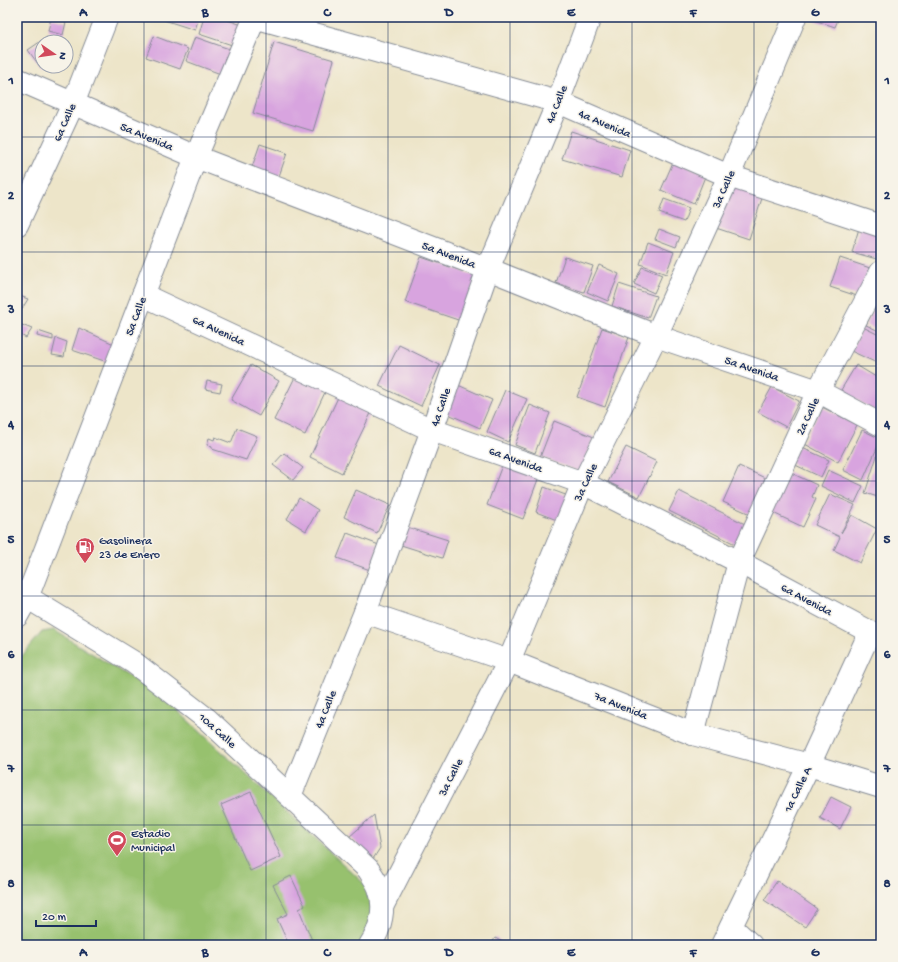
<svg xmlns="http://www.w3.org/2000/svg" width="898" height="962" font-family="'Gochi Hand',sans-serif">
  <rect width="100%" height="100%" fill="#f7f3e8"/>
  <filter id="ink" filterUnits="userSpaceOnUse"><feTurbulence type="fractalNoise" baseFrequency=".025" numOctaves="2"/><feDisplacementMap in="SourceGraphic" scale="8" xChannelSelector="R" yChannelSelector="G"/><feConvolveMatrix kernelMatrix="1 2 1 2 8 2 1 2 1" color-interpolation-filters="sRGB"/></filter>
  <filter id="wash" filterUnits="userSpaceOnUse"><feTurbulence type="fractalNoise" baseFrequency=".012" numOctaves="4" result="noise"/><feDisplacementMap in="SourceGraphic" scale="16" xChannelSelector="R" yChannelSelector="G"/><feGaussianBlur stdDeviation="0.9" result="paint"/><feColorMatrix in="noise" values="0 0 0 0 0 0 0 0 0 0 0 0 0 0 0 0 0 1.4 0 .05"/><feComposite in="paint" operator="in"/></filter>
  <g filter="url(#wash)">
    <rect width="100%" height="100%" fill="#ede5c9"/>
    <!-- green -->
    <polygon fill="#97c16e" stroke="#597866" points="54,630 165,699 370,889 376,908 361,945 17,945 17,662 42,632"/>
    <g id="blocks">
      <!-- building -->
      <g fill="#d8a4df">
        <polygon points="162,17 199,17 195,30 161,19"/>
        <polygon points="204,17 219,17 245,26 238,47 199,34"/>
        <polygon points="805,17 839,17 835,27"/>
        <polygon points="51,18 66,22 63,35 48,31"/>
        <polygon points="154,36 188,49 180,69 146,57"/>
        <polygon points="47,37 50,42 42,42 42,66 44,66 41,68 28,50"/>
        <polygon points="195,37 235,51 226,76 186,61"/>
        <polygon points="274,42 334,60 313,131 253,113"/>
        <polygon points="571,131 630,150 622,177 562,159"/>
        <polygon points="260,144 287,153 278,179 251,170"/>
        <polygon points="674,160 706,174 694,204 661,190"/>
        <polygon points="731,181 764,192 749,239 716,228"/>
        <polygon points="664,199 689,208 684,222 659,213"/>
        <polygon points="860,225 881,231 880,260 852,252"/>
        <polygon points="659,229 680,237 676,247 655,239"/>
        <polygon points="648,242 674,252 666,274 640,264"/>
        <polygon points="421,257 477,276 461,321 405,302"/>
        <polygon points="565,257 593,266 584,292 556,283"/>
        <polygon points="840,258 870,268 860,297 830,287"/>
        <polygon points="599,265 619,274 608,301 587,292"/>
        <polygon points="642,267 662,275 654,293 634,284"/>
        <polygon points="619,284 656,296 648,318 612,306"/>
        <polygon points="17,295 28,299 17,317"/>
        <polygon points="876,305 881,307 881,332 866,325"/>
        <polygon points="17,323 32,329 26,338 17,333"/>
        <polygon points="863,327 881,336 881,359 879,364 851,351"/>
        <polygon points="79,328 116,345 110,363 72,350"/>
        <polygon points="602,328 629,337 605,407 577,397"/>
        <polygon points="38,331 53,336 53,340 37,336"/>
        <polygon points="56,338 67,342 64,357 52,355"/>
        <polygon points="399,345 440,365 421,406 379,386"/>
        <polygon points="251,365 279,381 259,416 231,400"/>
        <polygon points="856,365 881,380 881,415 841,390"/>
        <polygon points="297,373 327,388 305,435 274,420"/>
        <polygon points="207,381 222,384 220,392 205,389"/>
        <polygon points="458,385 492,400 480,428 446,413"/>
        <polygon points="772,387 799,401 786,427 758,412"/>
        <polygon points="505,390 527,399 508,442 487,432"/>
        <polygon points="341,391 374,407 342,473 310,457"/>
        <polygon points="530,405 550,413 535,453 515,445"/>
        <polygon points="822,407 857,425 838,462 803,443"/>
        <polygon points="554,421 594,437 581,472 540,457"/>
        <polygon points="237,428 257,436 246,460 212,449 212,447 207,445 209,438 214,440 215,437 231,443"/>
        <polygon points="862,430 881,439 863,480 843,470"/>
        <polygon points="798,446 829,460 821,477 791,463"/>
        <polygon points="626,447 657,462 639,497 608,482"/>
        <polygon points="284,453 303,468 293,480 273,465"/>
        <polygon points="878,453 881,454 881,498 865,493"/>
        <polygon points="504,460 540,474 523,519 487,505"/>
        <polygon points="739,466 765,478 750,514 723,502"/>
        <polygon points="828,470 863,486 855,503 821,486"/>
        <polygon points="789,472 817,485 812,497 816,499 803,527 771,512"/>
        <polygon points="544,487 571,497 562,522 536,512"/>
        <polygon points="356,490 390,505 377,533 344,517"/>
        <polygon points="679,491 745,524 735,544 669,511"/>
        <polygon points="830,494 855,505 841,533 852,515 877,529 860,563 834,550 840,537 815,525"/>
        <polygon points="299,498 318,510 306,531 287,519"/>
        <polygon points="407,527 448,540 442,558 401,545"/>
        <polygon points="347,533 379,545 370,570 337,558"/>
        <polygon points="251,792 281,857 250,871 221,805"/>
        <polygon points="831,797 851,807 840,829 820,818"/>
        <polygon points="374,815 380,848 373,859 349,837"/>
        <polygon points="291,876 305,906 299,909 314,945 289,945 277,919 288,914 273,885"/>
        <polygon points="777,881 817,909 805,927 764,900"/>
        <polygon points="495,938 508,945 491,945"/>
      </g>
    </g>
  </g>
  <g filter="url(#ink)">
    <use href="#blocks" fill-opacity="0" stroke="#848a94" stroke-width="1"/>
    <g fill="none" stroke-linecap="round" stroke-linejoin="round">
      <defs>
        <g id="minor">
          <polyline points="254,17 558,102 729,176 881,226"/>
          <polyline points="17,79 196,157 488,269 656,336 818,391 881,425"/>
          <polyline points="17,225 73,104 107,17"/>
          <polyline points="143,295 432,430 583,483 739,562 870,632 881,637"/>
          <polyline points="365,612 509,661 693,734 809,765 881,787"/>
          <polyline points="17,616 27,598 196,157 255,17"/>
          <polyline points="693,734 739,562 818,391 881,272"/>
          <polyline points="290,796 365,612 432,430 488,269 558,102 590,17"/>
          <polyline points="383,905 509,661 583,483 656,336 729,176 795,17"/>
          <polyline points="731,927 751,945"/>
          <polyline points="722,945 809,765 870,632"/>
        </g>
        <path id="major" d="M17 591 133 662 208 720 368 869C372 875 377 882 379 888 386 907 381 929 370 945"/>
      </defs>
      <!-- minor casing -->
      <use href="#minor" stroke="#848a94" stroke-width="24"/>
      <!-- major casing -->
      <use href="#major" stroke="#848a94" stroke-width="24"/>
      <!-- minor -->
      <use href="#minor" stroke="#fff" stroke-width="22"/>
      <!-- major -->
      <use href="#major" stroke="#fff" stroke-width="22"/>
    </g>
  </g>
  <!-- grid -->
  <path fill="none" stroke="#1b2f5e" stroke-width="1" stroke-opacity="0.55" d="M144 17V945M266 17V945M388 17V945M510 17V945M632 17V945M754 17V945M17 137H881M17 252H881M17 366H881M17 481H881M17 596H881M17 710H881M17 825H881"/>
  <!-- icons -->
  <defs>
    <symbol id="fuel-pin" viewBox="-11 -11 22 30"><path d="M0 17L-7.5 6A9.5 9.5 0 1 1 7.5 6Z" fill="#d1495b" stroke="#f7f3e8"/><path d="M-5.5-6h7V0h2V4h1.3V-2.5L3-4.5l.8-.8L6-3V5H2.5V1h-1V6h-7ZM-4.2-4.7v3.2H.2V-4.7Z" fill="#fff"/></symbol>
    <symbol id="stadium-pin" viewBox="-11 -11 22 30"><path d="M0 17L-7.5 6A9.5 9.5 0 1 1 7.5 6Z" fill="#d1495b" stroke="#f7f3e8"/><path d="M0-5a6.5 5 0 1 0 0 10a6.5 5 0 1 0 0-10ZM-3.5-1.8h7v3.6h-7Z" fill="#fff"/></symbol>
  </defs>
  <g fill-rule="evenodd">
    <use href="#fuel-pin" x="74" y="536" width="22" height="30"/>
    <use href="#stadium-pin" x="106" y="829" width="22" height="30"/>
  </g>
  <g text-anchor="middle" stroke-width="3" stroke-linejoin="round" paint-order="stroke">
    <!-- street labels -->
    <g font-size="12" fill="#1b2f5e" stroke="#f7f3e8">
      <text transform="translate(556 104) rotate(-68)" y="4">4a Calle</text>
      <text transform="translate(64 122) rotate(-66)" y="4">6a Calle</text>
      <text transform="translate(605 123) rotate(23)" y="4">4a Avenida</text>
      <text transform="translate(147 136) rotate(23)" y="4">5a Avenida</text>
      <text transform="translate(723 189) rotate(-66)" y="4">3a Calle</text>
      <text transform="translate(449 254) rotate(21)" y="4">5a Avenida</text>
      <text transform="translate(135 316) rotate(-69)" y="4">5a Calle</text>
      <text transform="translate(219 330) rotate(25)" y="4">6a Avenida</text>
      <text transform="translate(752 368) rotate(19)" y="4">5a Avenida</text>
      <text transform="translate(440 407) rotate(-71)" y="4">4a Calle</text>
      <text transform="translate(807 416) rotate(-65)" y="4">2a Calle</text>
      <text transform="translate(516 459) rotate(20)" y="4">6a Avenida</text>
      <text transform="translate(585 482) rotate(-65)" y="4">3a Calle</text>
      <text transform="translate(807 599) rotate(28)" y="4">6a Avenida</text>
      <text transform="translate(621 705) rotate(22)" y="4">7a Avenida</text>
      <text transform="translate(325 709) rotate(-68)" y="4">4a Calle</text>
      <text transform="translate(218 730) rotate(42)" y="4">10a Calle</text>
      <text transform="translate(450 777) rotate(-63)" y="4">3a Calle</text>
      <text transform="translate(797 789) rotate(-64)" y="4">1a Calle A</text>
    </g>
    <!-- poi labels -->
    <g font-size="12" fill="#1b2f5e" stroke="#f7f3e8" text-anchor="start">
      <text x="99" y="544">Gasolinera<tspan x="99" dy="14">23 de Enero</tspan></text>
      <text x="131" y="837">Estadio<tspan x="131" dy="14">Municipal</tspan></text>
    </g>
  </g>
  <!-- margin -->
  <rect width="898" height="962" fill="none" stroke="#f7f3e8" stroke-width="44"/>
  <!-- north arrow -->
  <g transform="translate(54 54) rotate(103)"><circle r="19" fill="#f7f3e8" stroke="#9fa5b1"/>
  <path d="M0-3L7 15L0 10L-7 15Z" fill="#d1495b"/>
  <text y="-6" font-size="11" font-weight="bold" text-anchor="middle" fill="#1b2f5e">N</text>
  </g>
  <!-- scale -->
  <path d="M36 920v6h60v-6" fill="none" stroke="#1b2f5e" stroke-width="2"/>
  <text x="42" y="920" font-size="12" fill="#1b2f5e" stroke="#f7f3e8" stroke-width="3" paint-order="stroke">20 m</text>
  <rect x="22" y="22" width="854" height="918" fill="none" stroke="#1b2f5e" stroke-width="1.5"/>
  <g font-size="13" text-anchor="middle" font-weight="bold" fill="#1b2f5e">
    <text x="83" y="16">A</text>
    <text x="205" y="16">B</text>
    <text x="327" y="16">C</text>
    <text x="449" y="16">D</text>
    <text x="571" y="16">E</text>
    <text x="693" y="16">F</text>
    <text x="815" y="16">G</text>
    <text x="11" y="84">1</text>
    <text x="887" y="84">1</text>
    <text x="11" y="199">2</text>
    <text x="887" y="199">2</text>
    <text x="11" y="313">3</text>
    <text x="887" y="313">3</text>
    <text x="11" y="428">4</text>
    <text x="887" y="428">4</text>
    <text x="11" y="543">5</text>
    <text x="887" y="543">5</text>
    <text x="11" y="658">6</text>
    <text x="887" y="658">6</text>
    <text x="11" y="772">7</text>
    <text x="887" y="772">7</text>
    <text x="11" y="887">8</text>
    <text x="887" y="887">8</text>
    <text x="83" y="956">A</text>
    <text x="205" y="956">B</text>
    <text x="327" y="956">C</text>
    <text x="449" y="956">D</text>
    <text x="571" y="956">E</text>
    <text x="693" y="956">F</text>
    <text x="815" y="956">G</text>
  </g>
</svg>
